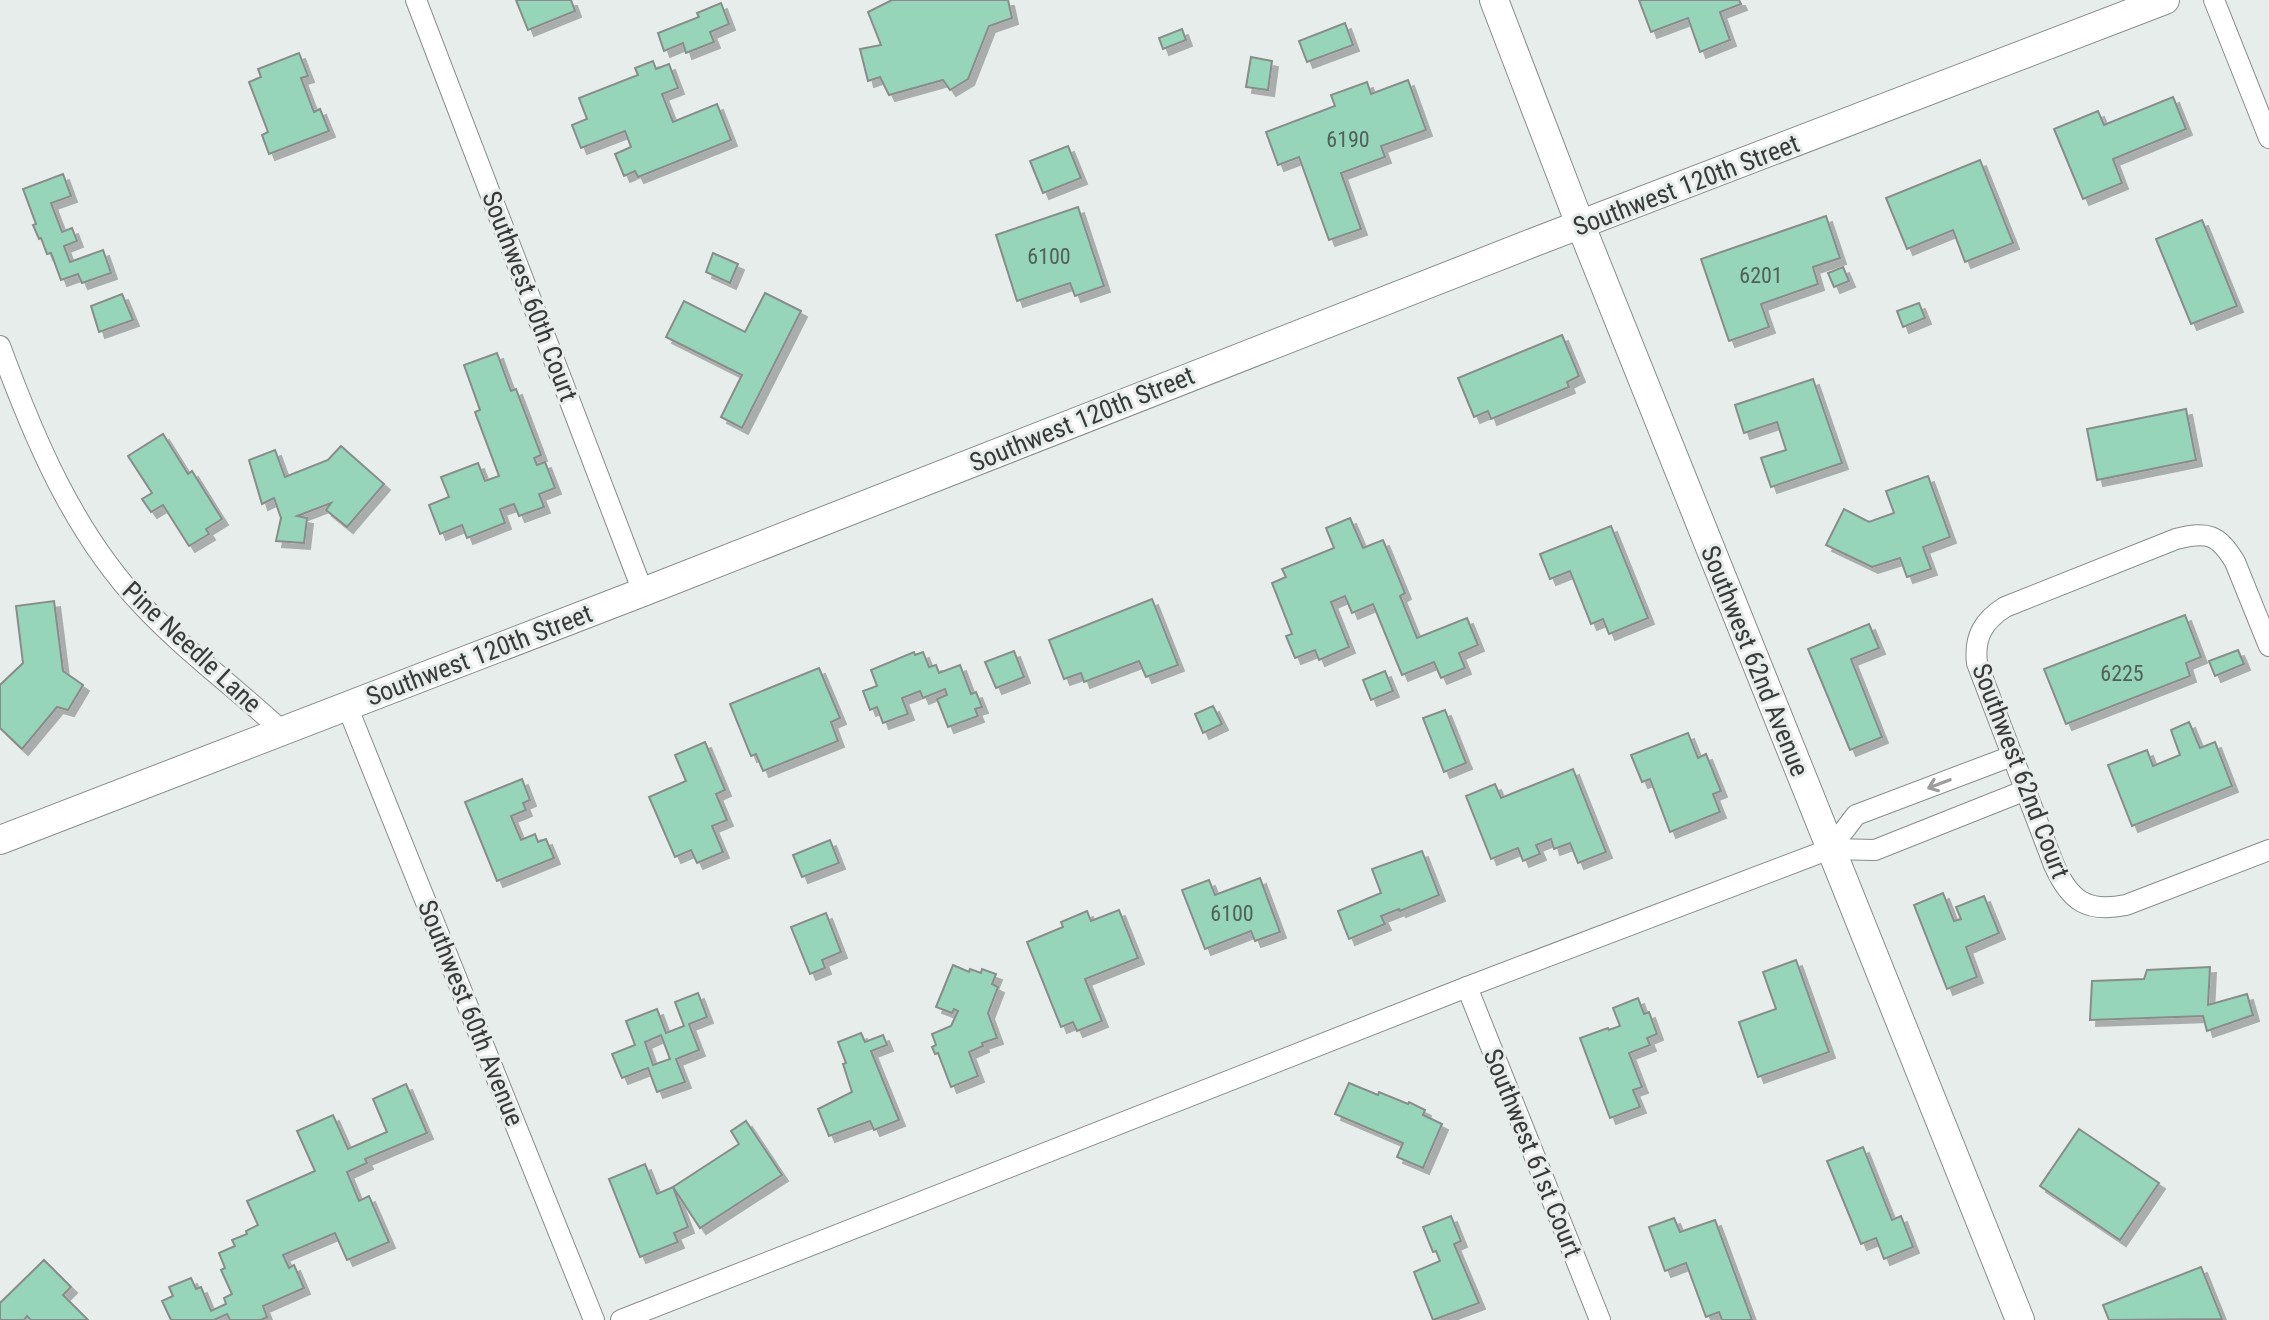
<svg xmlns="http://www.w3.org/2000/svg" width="2269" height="1320" font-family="'Roboto Condensed',sans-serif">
  <defs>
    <filter id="shadow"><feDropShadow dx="6" dy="6" stdDeviation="0" flood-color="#0004"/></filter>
  </defs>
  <rect width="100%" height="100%" fill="#e7edea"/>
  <!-- building -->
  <g fill="#97d5ba" stroke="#888d8b" stroke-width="2" fill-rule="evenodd" filter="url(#shadow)">
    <polygon points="516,0 571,0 575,11 528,30"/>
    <polygon points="892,0 1008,0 1012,18 989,26 968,79 950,90 943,80 889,95 880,77 868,81 860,49 881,45 868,12"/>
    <polygon points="1639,0 1739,0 1741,4 1720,12 1730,40 1700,52 1688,18 1651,32"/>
    <polygon points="721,3 729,24 710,32 714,42 686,53 683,43 664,51 658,33 699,17 697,13"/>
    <polygon points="1345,23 1353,45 1307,62 1299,41"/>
    <polygon points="1182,29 1186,40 1163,49 1159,38"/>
    <polygon points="299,53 308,76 301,78 314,112 320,109 329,131 269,154 262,135 268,132 249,82 261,77 258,69"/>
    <polygon points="1251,57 1272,61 1268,90 1246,87"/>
    <polygon points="653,61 656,69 669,64 678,88 662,94 673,122 717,104 731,140 638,177 635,171 624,176 615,154 631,147 625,131 581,148 572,125 587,119 579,98 638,75 635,68"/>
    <polygon points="1408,80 1426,130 1381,146 1385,157 1341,173 1361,229 1329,240 1299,157 1278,165 1266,132 1335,106 1331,95 1367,82 1371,94"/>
    <polygon points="2173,97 2186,129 2113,159 2122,183 2083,199 2054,129 2098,111 2104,125"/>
    <polygon points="1068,146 1081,178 1043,193 1030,161"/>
    <polygon points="1980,160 2013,243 1965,262 1953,230 1907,249 1886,198"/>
    <polygon points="63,174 71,196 51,203 62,232 72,228 77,241 64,246 70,262 103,250 111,273 82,283 78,274 61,280 51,253 47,254 41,238 39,239 33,225 36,224 23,189"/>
    <polygon points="1078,207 1104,286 1075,296 1070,283 1017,301 996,235"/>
    <polygon points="1826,216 1840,258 1813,267 1818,284 1761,304 1769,327 1729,341 1701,259"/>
    <polygon points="2202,220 2237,306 2191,324 2156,239"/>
    <polygon points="713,253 738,264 730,283 706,272"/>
    <polygon points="1843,267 1849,281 1834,287 1828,273"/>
    <polygon points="765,293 801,311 742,428 721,417 742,375 666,337 684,301 745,332"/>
    <polygon points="122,294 133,320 99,332 91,306"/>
    <polygon points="1919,303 1925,318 1903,327 1897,311"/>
    <polygon points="1562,335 1579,376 1567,382 1569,387 1491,419 1488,411 1474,417 1458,378"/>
    <polygon points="497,353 511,391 516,389 541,455 534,458 537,465 545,462 555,488 539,494 544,507 519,516 514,504 500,509 505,523 467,538 462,525 440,534 429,505 449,497 441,477 478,463 485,481 499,476 475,412 480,410 464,365"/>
    <polygon points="1813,379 1842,463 1771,487 1761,458 1786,450 1777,422 1744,433 1735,405"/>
    <polygon points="2186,409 2196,460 2097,480 2087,429"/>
    <polygon points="163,434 188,474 192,471 222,519 206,529 209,534 189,546 163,505 151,512 142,499 152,493 128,456"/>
    <polygon points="341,446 384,484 347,527 326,510 331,503 297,516 307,518 304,543 276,541 281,518 274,498 262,504 249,460 275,450 285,477 328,460"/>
    <polygon points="1928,476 1950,537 1923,547 1931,569 1907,577 1900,558 1872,567 1826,545 1844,509 1869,522 1894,513 1886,491"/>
    <polygon points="1350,518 1363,548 1383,540 1405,593 1400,596 1417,638 1467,618 1478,645 1459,653 1465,668 1441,678 1434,662 1402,675 1373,604 1352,613 1345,596 1331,602 1349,647 1319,660 1315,650 1295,658 1286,636 1292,634 1272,583 1286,577 1282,569 1334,548 1326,528"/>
    <polygon points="1611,526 1648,618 1609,634 1603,619 1591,624 1570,571 1550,579 1540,554"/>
    <polygon points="1152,599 1178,665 1146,677 1139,661 1084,682 1081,673 1064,679 1049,640"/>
    <polygon points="54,601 63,671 83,685 68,710 57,707 22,749 0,728 0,685 23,663 16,606"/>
    <polygon points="2185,615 2201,657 2186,663 2190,676 2066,724 2044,669"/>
    <polygon points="1869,624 1879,648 1851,659 1882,737 1850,750 1808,649"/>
    <polygon points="2238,650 2244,664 2215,676 2209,661"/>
    <polygon points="1014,651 1024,677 996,688 985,662"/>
    <polygon points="914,652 915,655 923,652 929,667 936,665 939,673 960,665 971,694 976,692 982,707 975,709 978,716 948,727 937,699 947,695 945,689 923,698 920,691 902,698 908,714 883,723 877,707 870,710 863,691 877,686 871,670"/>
    <polygon points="819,668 840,718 831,722 838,741 763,771 756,754 751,756 730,704"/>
    <polygon points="1385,671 1393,691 1371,700 1363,680"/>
    <polygon points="1213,706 1222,724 1203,733 1195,714"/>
    <polygon points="1445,710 1466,763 1444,772 1423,718"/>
    <polygon points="2189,722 2200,748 2215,742 2232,786 2132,826 2108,765 2147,750 2153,766 2180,755 2171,730"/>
    <polygon points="1688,733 1698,758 1706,754 1721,791 1713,794 1720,812 1670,832 1650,779 1642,782 1631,755"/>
    <polygon points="705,742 725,790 716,794 727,820 712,826 723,852 697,863 691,850 675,857 649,797 686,781 675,755"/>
    <polygon points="1573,769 1606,852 1578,863 1570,843 1554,849 1551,839 1536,845 1540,854 1523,861 1518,848 1491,859 1466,796 1495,784 1501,798"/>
    <polygon points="522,779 530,800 523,803 526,810 511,816 521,840 535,834 538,842 546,839 554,858 497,881 465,802"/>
    <polygon points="830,840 839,863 802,877 793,855"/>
    <polygon points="1422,851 1439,895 1400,911 1399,909 1381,916 1385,924 1349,939 1338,911 1381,893 1372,869"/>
    <polygon points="1260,878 1280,932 1255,941 1251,931 1205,949 1182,890 1209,880 1215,895"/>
    <polygon points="1943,893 1954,921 1961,919 1956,907 1984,896 1999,933 1966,947 1977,977 1947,989 1914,905"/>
    <polygon points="1119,910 1138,958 1085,979 1102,1021 1077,1031 1073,1022 1061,1027 1027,942 1063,927 1061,922 1087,911 1091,921"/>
    <polygon points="826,913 841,952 822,960 825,968 810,974 791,927"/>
    <polygon points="1796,960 1829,1052 1758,1077 1739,1022 1776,1009 1763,972"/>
    <polygon points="953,965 969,972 970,969 981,973 982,969 996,974 992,984 998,987 988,1013 997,1038 982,1043 983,1046 969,1052 978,1076 951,1087 938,1053 935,1054 932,1047 936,1045 932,1034 951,1026 958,1011 954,1009 952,1013 936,1007"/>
    <polygon points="2210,967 2208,1005 2247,994 2253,1015 2207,1031 2203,1016 2090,1020 2092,981 2144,979 2147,970"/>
    <path d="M698 993 707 1017 689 1024 699 1050 676 1059 685 1082 657 1092 648 1068 622 1078 612 1054 635 1045 626 1021 657 1009 666 1033 684 1026 675 1002ZM661 1035 670 1059 653 1065 645 1042Z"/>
    <polygon points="1638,998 1644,1014 1649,1012 1657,1034 1647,1038 1650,1045 1629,1053 1642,1087 1633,1090 1640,1107 1610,1118 1580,1038 1608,1028 1609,1030 1620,1026 1613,1008"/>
    <polygon points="861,1033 865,1042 883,1035 887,1045 871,1051 899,1120 874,1130 870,1121 829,1136 818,1109 852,1092 843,1064 846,1063 838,1042"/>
    <polygon points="1349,1083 1378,1095 1379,1092 1408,1104 1409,1102 1425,1110 1423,1115 1442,1124 1423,1168 1397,1157 1403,1143 1335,1114"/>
    <polygon points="406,1084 427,1133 365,1159 367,1163 347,1172 359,1201 369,1196 389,1242 347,1260 335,1233 283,1255 289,1268 294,1265 304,1288 263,1306 267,1317 261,1320 230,1320 227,1314 214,1320 171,1320 162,1301 173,1296 169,1287 191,1278 196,1289 201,1287 211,1311 226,1304 224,1298 232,1294 221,1270 225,1268 219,1253 235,1246 232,1240 247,1234 246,1231 258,1225 247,1201 315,1171 297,1131 333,1115 348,1149 387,1132 373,1099"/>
    <polygon points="746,1121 782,1175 700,1228 673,1187 739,1144 731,1131"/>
    <polygon points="2079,1129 2159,1183 2120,1240 2040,1186"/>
    <polygon points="1863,1147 1892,1220 1901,1216 1913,1247 1884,1259 1876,1238 1861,1244 1827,1161"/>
    <polygon points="645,1164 657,1194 673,1187 688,1227 674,1233 678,1242 640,1257 609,1179"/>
    <polygon points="1451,1216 1461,1241 1454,1244 1479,1303 1433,1320 1414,1272 1440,1261 1436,1251 1433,1252 1423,1227"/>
    <polygon points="1674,1218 1680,1232 1715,1220 1752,1320 1722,1320 1719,1312 1706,1317 1686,1263 1665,1271 1649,1227"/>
    <polygon points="44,1260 71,1287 63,1295 88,1320 31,1320 27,1316 24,1320 0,1320 0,1303"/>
    <polygon points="2201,1267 2222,1319 2109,1320 2103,1305"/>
  </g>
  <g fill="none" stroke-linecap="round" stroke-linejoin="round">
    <defs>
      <g id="street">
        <polyline points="416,0 643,592"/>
        <polyline points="2214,0 2269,138"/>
        <path d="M0 346C34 438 73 532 142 605 185 651 236 688 282 731"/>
        <path d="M2269 646 2235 562C2218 534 2208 531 2176 539L2005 607C1983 621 1974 637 1977 663L2054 865C2070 901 2087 913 2126 905L2269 850"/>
        <polyline points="347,706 594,1320"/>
        <polyline points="1830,849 1856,815 2012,756"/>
        <polyline points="1467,987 1600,1320"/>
        <polyline points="621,1320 1467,987 1830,849 1875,850 2026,790"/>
      </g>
      <g id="secondary">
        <polyline points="1494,0 1573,206 2020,1320"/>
        <polyline points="0,840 643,592 1532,243 2165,0"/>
      </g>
    </defs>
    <!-- street casing -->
    <use href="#street" stroke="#878d8a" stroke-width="22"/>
    <!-- secondary casing -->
    <use href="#secondary" stroke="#878d8a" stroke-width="30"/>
    <!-- street -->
    <use href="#street" stroke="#fff" stroke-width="20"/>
    <!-- secondary -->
    <use href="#secondary" stroke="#fff" stroke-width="28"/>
  </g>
  <!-- one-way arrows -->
  <defs><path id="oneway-shaft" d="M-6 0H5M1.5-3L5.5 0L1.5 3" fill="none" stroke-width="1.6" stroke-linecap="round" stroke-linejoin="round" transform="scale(2)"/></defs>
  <use stroke="#9c9c9c" href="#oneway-shaft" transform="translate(1939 784) rotate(159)"/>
  <g text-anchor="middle" stroke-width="6" stroke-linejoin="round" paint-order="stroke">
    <!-- number labels -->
    <g font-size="22" fill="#506159">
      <text x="1348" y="147">6190</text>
      <text x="1049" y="264">6100</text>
      <text x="1761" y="283">6201</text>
      <text x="2122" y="681">6225</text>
      <text x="1232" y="921">6100</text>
    </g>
    <!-- street labels -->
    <g font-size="26" fill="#383a39" stroke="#e7edea">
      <text transform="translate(1686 185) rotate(-21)" y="9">Southwest 120th Street</text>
      <text transform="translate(530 296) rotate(69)" y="9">Southwest 60th Court</text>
      <text transform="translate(1082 419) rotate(-22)" y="9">Southwest 120th Street</text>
      <text transform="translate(192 647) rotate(43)" y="9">Pine Needle Lane</text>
      <text transform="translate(479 655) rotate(-21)" y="9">Southwest 120th Street</text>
      <text transform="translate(1755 661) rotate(68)" y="9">Southwest 62nd Avenue</text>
      <text transform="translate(2021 771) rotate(69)" y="9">Southwest 62nd Court</text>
      <text transform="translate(471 1013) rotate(68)" y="9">Southwest 60th Avenue</text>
      <text transform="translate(1533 1153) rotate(68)" y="9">Southwest 61st Court</text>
    </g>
  </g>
</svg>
